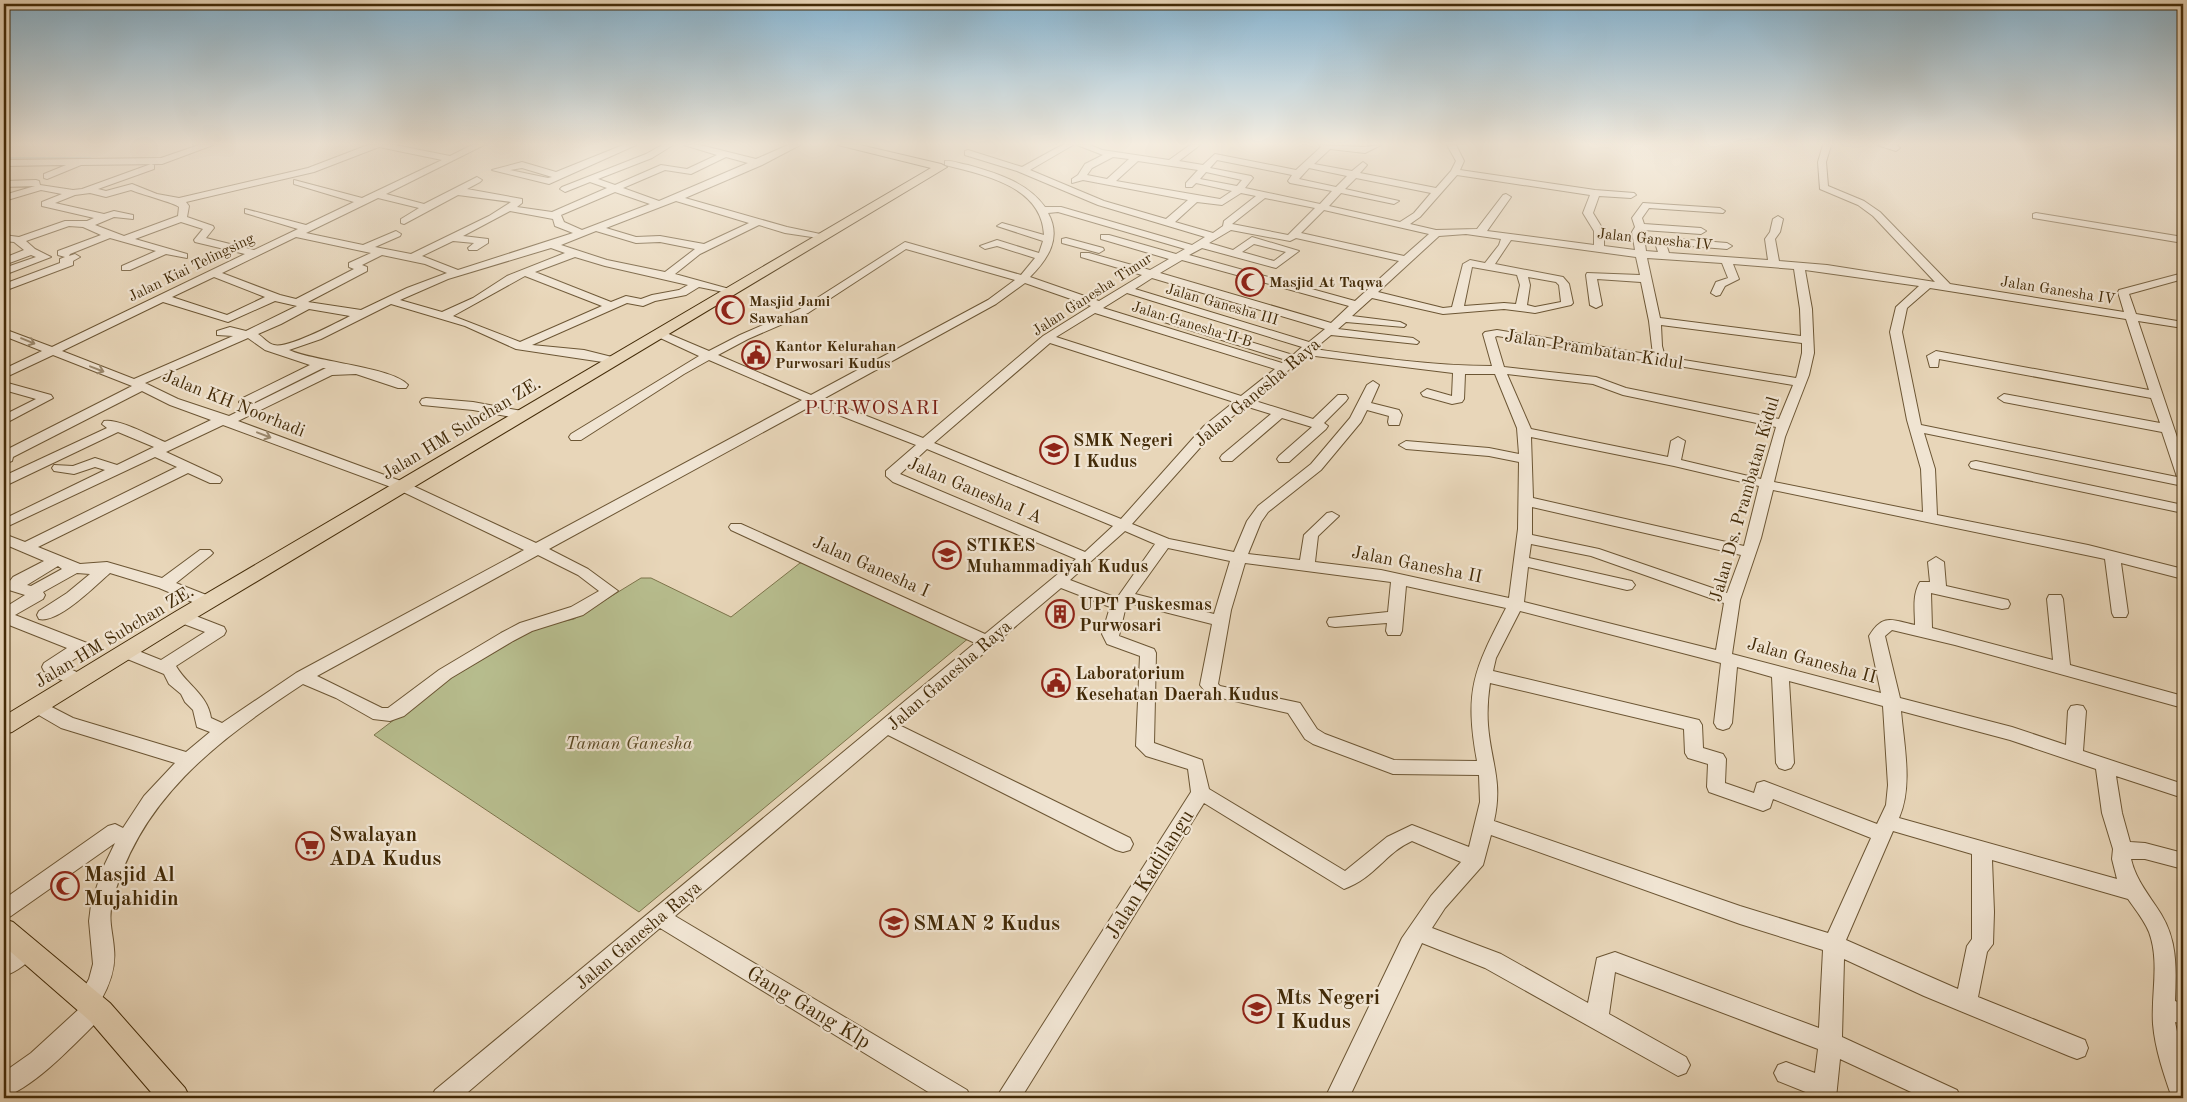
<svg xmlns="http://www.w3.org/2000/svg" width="2187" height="1102" font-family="'Old Standard TT',serif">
  <rect width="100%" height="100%" fill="#e8d6b9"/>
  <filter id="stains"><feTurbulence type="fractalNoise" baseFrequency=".004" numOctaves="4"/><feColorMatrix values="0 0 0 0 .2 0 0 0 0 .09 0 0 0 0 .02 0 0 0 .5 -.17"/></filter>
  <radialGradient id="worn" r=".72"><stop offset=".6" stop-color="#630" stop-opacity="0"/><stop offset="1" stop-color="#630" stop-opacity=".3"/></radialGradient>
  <!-- green -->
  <polygon fill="#b7bd8e" stroke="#7d744b" points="806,562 970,637 639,912 374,735 441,684 537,627 574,619 641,578 651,578 731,617 800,563"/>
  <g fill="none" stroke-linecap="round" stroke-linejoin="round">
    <!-- river -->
    <polygon fill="#98b8b4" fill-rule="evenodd" points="4,157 90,157 96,160 90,163 4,163"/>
    <defs>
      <g id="minor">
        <polygon points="199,145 213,145 162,164 81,165 47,179 44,178 44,174 66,165 4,166 4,160 161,158"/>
        <path d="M368 145H395L450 156 472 145H484L386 194 424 204 477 177 482 180 480 182 467 189 522 199V203L517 207 552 212 607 188 590 182 565 192 560 189 562 187 646 154 662 145H673L652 158 598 179 615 185 661 165 687 169 717 155 684 145H700L756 159 788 145H800L762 165 685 198 787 227 825 235V239L785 233 759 225 700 254 675 274 733 290V294L699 287 686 295 655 301 643 306 627 303 532 345 584 350 616 358 618 361 616 364 516 349 465 326 391 304 321 339 289 350C315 362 393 367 408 385L406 388H398L356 374 332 375 238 421 409 484 536 543 802 400 709 360 684 374 581 440H571L569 437 571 434 699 356 656 336V332H664L709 351 740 335 800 309 905 242 1021 275 1035 258 997 246 985 249 980 246 997 240 1039 253 1043 241 997 226 1002 223 1044 235C1042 186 984 175 945 165V161C952 160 960 164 968 165 996 173 1027 182 1045 207H1061L1192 245 1205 237 1098 205 1017 171 965 155V151L968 150 1022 167 1062 145H1073L1030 170 1104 201 1166 219 1188 200 1083 180 1072 183V179L1078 175 1085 164 1103 155 1077 145H1090L1102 150 1169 160 1190 145H1200L1179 161 1203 165 1215 154 1296 170 1321 147 1319 145 1364 147 1381 145 1365 153 1330 149 1314 164 1352 171 1363 162 1367 165 1360 173 1436 188 1451 171 1456 161 1447 145H1456L1464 161 1460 170 1595 190 1634 193 1636 195 1631 198 1599 196 1593 213 1604 231V246L1635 250 1632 232 1635 227 1632 218 1643 203 1720 208 1725 211 1723 213 1649 208 1642 218 1644 224 1701 228 1706 231 1701 234 1643 230 1646 251 1658 252 1655 243 1664 238 1727 243 1732 246 1727 249 1666 244 1669 253 1768 260 1765 239 1770 232 1773 219 1778 216 1783 219 1780 232 1775 239 1779 261 1827 265 1935 282 1873 216 1858 205 1820 189 1818 162 1823 145H1831L1826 162 1828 186 1864 201 1880 212 1950 284 2124 312 2118 292 2119 290 2183 273V279L2129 294 2136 314 2183 322V328L2138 321 2183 455V486L1924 433 1935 469 1937 515 2088 545 2183 569V579L2121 563 2128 613 2126 617H2114L2112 613 2105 559 1773 490 1761 538 1740 600 1732 654 1881 693 1869 636C1883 613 1892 620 1915 625 1915 611 1912 595 1920 582H1930L1928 562 1936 557 1944 562 1946 586 2008 600 2010 604 2008 608 2002 609 1931 593 1932 628 2053 660 2047 599 2049 595H2061L2063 599 2070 665 2183 696V708L1955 645 1892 630 1885 636 1900 698 2012 727 2066 745 2068 711 2071 706 2077 705 2083 706 2086 711 2083 751 2183 784V798L2116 776 2122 813 2130 842 2145 843 2183 853V869L2145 859H2131C2136 881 2150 896 2161 914 2178 942 2176 969 2175 1001L2183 1004V1024L2175 1022 2183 1060V1098H2172C2164 1075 2155 1049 2153 1024 2151 993 2160 962 2149 932 2144 920 2135 909 2128 899L1992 860 1994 912 1993 944 1987 952 1978 997 2085 1040 2088 1048 2085 1056 2077 1059 2069 1056 1924 996 1844 959 1842 1037 1957 1090 1961 1098H1924L1840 1059 1836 1098H1812L1813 1095 1778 1081 1774 1073 1778 1065 1786 1062 1815 1073 1818 1049 1615 972 1609 1014 1686 1057 1690 1065 1686 1073 1678 1076 1485 968 1422 943 1349 1098H1325L1402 938 1431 896 1461 862 1412 841C1385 853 1376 877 1344 889L1204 803 1021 1098H996L1191 792 1188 769 1146 756 1136 746 1140 656 1107 644 1102 634 1110 607 1061 588 899 725 1130 838 1133 844 1130 850 1123 852 1116 850 888 735 675 916 967 1090 971 1098H938L660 928 461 1098H431L435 1090 975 643 731 530 729 527 731 524H741L985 634 1076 559 893 482 886 476V471L916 445 813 405 549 549 588 569 618 591 583 615 532 631 513 641 451 678 404 716 390 721 373 719 336 698 303 684C218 740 137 800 112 904 108 920 113 933 114 949 116 968 110 984 101 1000L107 1008 104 1015C78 1040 37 1086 4 1097V1072L31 1053 79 1009 76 1002 89 979 93 964 89 921 91 905 102 870 115 843 11 916 4 919V899L108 826 115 824 123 828 144 796 175 763 61 728 30 710 27 706 30 702 36 700 42 702 73 718 186 752 210 732 197 727 193 710 185 702 181 694 169 684 164 674 120 656 118 652 120 648 126 646 161 660 205 632 176 621 174 617 176 613H188L224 627 226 631 224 635 176 666C187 685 208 695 211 718L222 723 296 673 524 550 399 490 223 425 166 452 220 477 222 480 220 483H210L188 473 38 547 80 564 107 562 162 578 200 550H210L213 553 210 556 176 583 214 598 216 602 214 606H202L159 588 110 573C96 585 58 624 39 619L37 615 39 611 67 593 90 574 77 573 43 592 45 595 43 599 15 615 87 643 89 647 87 651 64 666 85 676 88 680 85 684C72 688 56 677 44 671L42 667 44 663 67 648 4 623V608L25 595 9 590 6 586 13 577 44 561 4 544V534L25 542 177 467 155 457 4 528V519L105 470 95 467 74 474 54 471 52 468 54 465 73 466 95 458 117 465 154 447 118 432 9 484 4 485V476L107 428 102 424 104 421C118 418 151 436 165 442L211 420 170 405 142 391 13 457 12 461 4 464V451L132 386 53 355 4 378V369L42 351 4 336V329L52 347 245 254 195 242 194 240 203 229 181 222 135 239 187 254V258L166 254 130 270H122V266L156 251 110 238 70 254 69 256 75 254 80 257 73 261V265L4 291V284L60 263V259L65 257 58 255V251L101 235 83 227 69 226 26 241 35 249 51 257 4 275V268L36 257 31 255 4 265V258L24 250 14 242 4 241V235L19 237 65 221H87L94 218 42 206V202L62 194 41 190 4 201V195L35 186 4 187V181L36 180 39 181 40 185 73 190 82 189 151 164 154 165V169L98 189 106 191 132 184 157 194 179 198 308 168ZM379 147 442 160 362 198 294 180V184L354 202 306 225 245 209V213L298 229 254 250 206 238 214 228 213 226 187 217 189 206 186 202 314 172ZM726 157 748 163 659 201 623 188 665 170 691 174ZM1113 157 1129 159 1107 179 1087 175 1092 168ZM1217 160 1292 175 1288 181 1290 183 1332 191 1320 204 1245 188 1253 178 1251 176 1210 168ZM1138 161 1198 170 1186 183V187H1192L1196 183 1232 191 1220 199 1116 181ZM1309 168 1347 176 1336 187 1299 179ZM1206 172 1242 180 1237 186 1200 179ZM1457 175 1590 195 1583 213 1594 231V245L1487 231 1511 197 1506 194 1503 195 1477 229 1436 230 1410 224 1420 217ZM1356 178 1431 193 1414 213 1400 222 1329 206 1341 193 1394 204 1399 201 1345 189ZM131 190C140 194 175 203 179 207L178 216 124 236 95 225 114 217 133 219V215L114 211 104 214 55 203 75 195 90 193 106 197ZM615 192 650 204 582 230 564 222 561 215ZM1241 193 1256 196 1224 221 1223 226 1213 233 1175 222 1197 202 1222 205ZM458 195 511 202 489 216 411 254 375 247 400 236 401 234 396 231 363 245 306 233 378 198 419 208 401 219V223L404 224ZM1265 198 1315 208 1288 235 1232 224ZM676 201 749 223 704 244 660 236 636 237 606 228ZM1324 210 1429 234 1404 256 1301 233ZM510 211 553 219 555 226 573 233 458 270 422 256 453 241 474 243 468 248 469 250H477L488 243V239L463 236ZM1058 212 1185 249 1176 254 1109 235H1101V239L1169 259 1150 270 1089 253H1081V257L1142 275 1099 301 1030 277C1048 259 1062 238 1048 213ZM1231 230 1290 241 1296 238 1399 261 1355 301 1189 255 1202 248 1276 268 1299 251 1252 237 1233 250 1209 243ZM596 231 636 243 660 242 695 249 665 272 607 260 561 245ZM1466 234 1501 239 1499 245 1485 263 1470 260 1463 264 1452 307 1443 308 1378 292 1439 236ZM296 237 371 253 349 263V267L354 269 296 299 280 295 222 273ZM1511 240 1636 257 1640 275 1587 273 1586 275 1590 305 1596 308 1602 305 1597 279 1641 282 1649 321 1653 355 1497 330 1485 332 1483 334 1492 366C1432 366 1373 357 1314 349L1331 335 1417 344 1419 342 1413 338 1338 329 1346 322 1404 327 1406 325 1400 322 1352 316 1372 298 1443 314 1504 309 1535 313 1571 305 1573 303 1569 284 1563 277 1495 264ZM1254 244 1286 252 1274 261 1242 252ZM551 248 565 253 507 276 473 298 442 312 400 300 448 279ZM906 249 1015 280 988 300 811 395 718 355 748 339 808 313ZM382 255 425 264 447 273 407 288 361 310 308 302 367 271V267L362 265ZM575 257 605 266 688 285 679 290 652 295 641 299 626 296 611 302 535 272ZM1647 258 1722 263 1728 278 1716 282 1711 293 1716 296 1720 295 1725 286 1739 279 1733 264 1794 269 1800 309 1801 336 1660 318ZM1182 260 1349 306 1331 323 1160 273ZM1472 267 1517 275 1520 285 1516 304 1504 303 1464 306ZM1805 270 1919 286 1896 307 1890 332 1907 420 1921 469 1923 512 1774 482 1785 437 1809 375 1814 353 1812 309ZM525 276 602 306 520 342 453 316ZM214 277 265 297 227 315 172 297ZM1528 277 1556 282 1559 285 1561 302 1535 307 1527 305 1530 285ZM1152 278 1325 329 1309 342 1135 289ZM1025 283 1091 306 1043 336 923 438 823 399 996 304ZM1930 288 2126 319 2149 390 1936 351 1927 356 1930 367H1938L1939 359 2151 398 2160 423 2004 394 1998 398 2004 402 2162 432 2177 477 1921 425 1902 332 1907 308ZM1127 293 1302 347 1293 355 1172 318H1164L1162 320 1164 322 1286 360 1282 363 1103 308ZM275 301 297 306 246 331 230 327 217 331V335L233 336 134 379 62 351 163 302 228 322ZM309 309 350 316C336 323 288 349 274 345 268 344 263 337 258 334L281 324ZM1095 313 1275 369 1241 396 1056 337ZM1661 325 1802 343V353L1797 375 1796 378 1665 357 1662 346ZM1495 337 1497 336 1793 385 1779 419 1626 388 1596 377 1504 367ZM248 338 265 350 310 365 241 399 239 402 241 405H249L323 368H326L229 416 178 399 145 383ZM1050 343 1234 402 1204 426 1121 519 934 443ZM1307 355 1453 373 1452 396 1427 389 1421 393 1423 396 1452 404 1462 402 1464 399 1465 374H1495L1517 428 1519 454 1489 448 1406 441 1399 445 1406 449 1489 456 1519 462 1518 529 1509 598 1381 570 1315 562 1318 536 1339 516 1332 512 1327 513 1304 535 1300 560 1248 554 1261 522 1268 512 1321 470 1361 422 1367 410 1389 416 1388 422 1389 425H1399L1402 415 1399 410 1371 403 1379 385 1373 381 1367 385 1350 418 1311 464 1258 506 1247 521 1234 552 1169 539 1132 524 1214 432 1245 406 1271 414 1222 455 1220 458 1222 461H1232L1282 418 1312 427 1279 456 1277 459 1279 462H1289L1326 429 1328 426 1324 423 1346 401 1348 398 1346 395H1338L1313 419 1252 400ZM1507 374 1593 384 1623 395 1776 427 1761 479 1681 460 1685 441 1678 437 1671 441 1668 457 1531 429ZM1531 437 1674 466 1759 486 1744 546 1533 498ZM927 449 1113 526 1085 552 900 474ZM1532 507 1741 555 1727 593 1599 549 1532 535ZM1125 531 1155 544 1117 598 1070 580ZM1531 544 1591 556 1724 603 1716 650 1524 602 1528 567 1627 590 1632 589 1635 585 1632 581 1627 580 1529 558ZM1168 548 1230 561 1214 614 1135 594ZM538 555 578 575 599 591 571 607 520 623 501 633 439 670 388 708H382L317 676ZM1245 563 1391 582 1388 612 1329 618 1327 622 1329 626 1335 627 1387 623 1386 631 1388 635H1400L1402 631 1406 586 1506 608C1474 670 1464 690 1477 761L1394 760 1325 734 1317 729 1300 703 1220 686 1218 684 1231 610ZM58 566 62 569 31 586 27 585ZM1129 603 1212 624 1200 685 1208 695 1288 713 1305 739 1313 744 1393 774 1479 775 1480 802 1469 847 1412 825 1387 837 1345 871 1209 789 1202 760 1154 743 1156 653 1154 649 1119 636 1125 610ZM1520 611 1721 663 1714 723 1717 728 1723 730 1729 728 1732 723 1737 667 1772 677 1776 763 1779 768 1785 770 1791 768 1794 763 1789 681 1883 706 1888 785 1886 805 1877 824 1764 781 1757 783 1754 793 1725 783 1726 759 1723 754 1703 748 1702 725 1699 720 1493 671 1496 658ZM1490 683 1684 729 1685 753 1688 758 1708 764 1707 787 1709 792 1763 811 1770 808 1773 799 1871 838 1828 933 1740 906 1494 821C1503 781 1491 763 1488 725 1487 712 1488 696 1490 683ZM1901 711 2010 740 2096 769 2102 813 2113 849 2112 859 2117 879 1899 818C1913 786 1904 745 1901 711ZM1893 831 1972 854V939L1967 946 1958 989 1846 940ZM1491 835 1740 924 1823 950 1819 1028 1615 952 1597 958 1588 1003 1501 954 1432 928 1445 908 1483 865Z"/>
        <path d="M623 145H636L549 184 492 170 522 162 556 172ZM522 168 552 177 548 178 510 170Z"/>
        <polygon points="1877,145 1896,145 1900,148 1896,151"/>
        <polygon points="2036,213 2183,237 2183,243 2033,218 2033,214"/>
        <polygon points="1066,238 1103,248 1104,250 1099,253 1062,243 1062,239"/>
        <polygon points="4,382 51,395 53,398 4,424 4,415 36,399 4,390"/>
        <polygon points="426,398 473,402 522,411 528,415 522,419 473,410 422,405 420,402 422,399"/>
        <polygon points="1976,461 2183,505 2183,513 1971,468 1969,465 1971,462"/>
        <path d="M26 941 34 943 37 950C31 962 16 972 4 976V954Z"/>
      </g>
      <g id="major">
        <polygon points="838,145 860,145 941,164 947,167 189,622 12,732 4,734 4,716 175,612 931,168"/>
        <polygon points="4,919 13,922 110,1003 185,1088 190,1098 156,1098 90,1021 4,946"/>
      </g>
    </defs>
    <!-- minor casing -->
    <use href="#minor" stroke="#6c5634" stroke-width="2"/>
    <!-- major casing -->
    <use href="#major" stroke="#432b08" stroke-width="2"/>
    <!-- minor -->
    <use href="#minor" fill="#f0e4d2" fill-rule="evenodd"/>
    <!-- major -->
    <use href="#major" fill="#e8d6b9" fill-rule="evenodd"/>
  </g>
  <!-- one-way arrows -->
  <defs><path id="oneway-shaft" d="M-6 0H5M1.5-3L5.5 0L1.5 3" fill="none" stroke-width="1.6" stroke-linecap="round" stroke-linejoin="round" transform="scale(1.25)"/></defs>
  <g stroke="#9a886d">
    <use href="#oneway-shaft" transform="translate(28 341) rotate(22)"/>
    <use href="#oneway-shaft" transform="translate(97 369) rotate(21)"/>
    <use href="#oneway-shaft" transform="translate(264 435) rotate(21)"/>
  </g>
  <!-- sky -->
  <linearGradient id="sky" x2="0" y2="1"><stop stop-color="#88b6d3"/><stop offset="0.48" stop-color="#f5ede0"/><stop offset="1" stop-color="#f5ede0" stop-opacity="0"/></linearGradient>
  <rect width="2187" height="300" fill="url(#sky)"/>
  <!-- icons -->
  <defs>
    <symbol id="mosque-ring" viewBox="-11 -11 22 22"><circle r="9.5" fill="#f0e4d2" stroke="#8f2418" stroke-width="1.5"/><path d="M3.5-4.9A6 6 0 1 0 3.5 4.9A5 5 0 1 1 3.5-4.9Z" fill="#8f2418"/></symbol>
    <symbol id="civic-ring" viewBox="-11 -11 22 22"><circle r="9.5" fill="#f0e4d2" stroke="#8f2418" stroke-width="1.5"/><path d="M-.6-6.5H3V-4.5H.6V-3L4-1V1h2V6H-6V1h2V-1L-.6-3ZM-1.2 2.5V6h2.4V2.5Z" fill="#8f2418"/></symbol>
    <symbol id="school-ring" viewBox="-11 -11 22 22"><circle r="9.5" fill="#f0e4d2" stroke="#8f2418" stroke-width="1.5"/><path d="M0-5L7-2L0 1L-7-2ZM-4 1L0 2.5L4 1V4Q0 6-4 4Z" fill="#8f2418"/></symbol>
    <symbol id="building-ring" viewBox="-11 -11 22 22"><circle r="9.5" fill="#f0e4d2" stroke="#8f2418" stroke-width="1.5"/><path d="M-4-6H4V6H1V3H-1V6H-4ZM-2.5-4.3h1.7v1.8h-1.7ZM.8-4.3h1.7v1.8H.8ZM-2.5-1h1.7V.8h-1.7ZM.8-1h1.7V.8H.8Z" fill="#8f2418"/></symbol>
    <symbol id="supermarket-ring" viewBox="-11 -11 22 22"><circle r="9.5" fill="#f0e4d2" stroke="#8f2418" stroke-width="1.5"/><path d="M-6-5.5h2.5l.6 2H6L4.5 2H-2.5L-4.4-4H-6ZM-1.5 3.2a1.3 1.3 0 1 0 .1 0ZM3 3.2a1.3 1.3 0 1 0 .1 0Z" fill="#8f2418"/></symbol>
  </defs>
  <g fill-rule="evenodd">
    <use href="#mosque-ring" x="1234" y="266" width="32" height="32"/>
    <use href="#mosque-ring" x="714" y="294" width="32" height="32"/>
    <use href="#civic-ring" x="740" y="339" width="32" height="32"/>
    <use href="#school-ring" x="1038" y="434" width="32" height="32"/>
    <use href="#school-ring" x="931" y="539" width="32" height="32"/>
    <use href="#building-ring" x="1044" y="598" width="32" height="32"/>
    <use href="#civic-ring" x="1040" y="667" width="32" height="32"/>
    <use href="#supermarket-ring" x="294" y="830" width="32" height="32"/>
    <use href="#mosque-ring" x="49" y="870" width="32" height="32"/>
    <use href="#school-ring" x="878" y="907" width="32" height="32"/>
    <use href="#school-ring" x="1241" y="993" width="32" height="32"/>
  </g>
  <g text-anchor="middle" stroke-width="4.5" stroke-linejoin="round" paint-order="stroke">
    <!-- far-street labels -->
    <g font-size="15" fill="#432b08" stroke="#f0e4d2">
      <text transform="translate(1655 239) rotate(6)" y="5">Jalan Ganesha IV</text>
      <text transform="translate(191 267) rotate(-26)" y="5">Jalan Kiai Telingsing</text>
      <text transform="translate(2058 290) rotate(9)" y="5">Jalan Ganesha IV</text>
      <text transform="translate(1092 294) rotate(-33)" y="5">Jalan Ganesha Timur</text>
      <text transform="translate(1222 304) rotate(16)" y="5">Jalan Ganesha III</text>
      <text transform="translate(1192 324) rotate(17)" y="5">Jalan Ganesha II B</text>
    </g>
    <!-- far-poi labels -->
    <g font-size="15" font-weight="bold" fill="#432b08" stroke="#f0e4d2" text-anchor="start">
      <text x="1269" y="287">Masjid At Taqwa</text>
      <text x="749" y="306">Masjid Jami<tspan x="749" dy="17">Sawahan</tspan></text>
      <text x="775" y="351">Kantor Kelurahan<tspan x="775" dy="17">Purwosari Kudus</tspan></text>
    </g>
    <!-- street labels -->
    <g font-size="18" fill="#432b08" stroke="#f0e4d2">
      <text transform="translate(1594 349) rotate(9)" y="6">Jalan Prambatan Kidul</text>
      <text transform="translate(1257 392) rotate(-40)" y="6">Jalan Ganesha Raya</text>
      <text transform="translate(234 403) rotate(22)" y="6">Jalan KH Noorhadi</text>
      <text transform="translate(461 428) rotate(-31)" y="6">Jalan HM Subchan ZE.</text>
      <text transform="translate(975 490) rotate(23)" y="6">Jalan Ganesha I A</text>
      <text transform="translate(1744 499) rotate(-74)" y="6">Jalan Ds. Prambatan Kidul</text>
      <text transform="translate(1417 564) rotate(11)" y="6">Jalan Ganesha II</text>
      <text transform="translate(871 566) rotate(24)" y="6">Jalan Ganesha I</text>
      <text transform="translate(114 636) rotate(-31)" y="6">Jalan HM Subchan ZE.</text>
      <text transform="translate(1812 660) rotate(15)" y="6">Jalan Ganesha II</text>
      <text transform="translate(949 675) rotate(-41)" y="6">Jalan Ganesha Raya</text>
      <text transform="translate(638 935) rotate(-40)" y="6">Jalan Ganesha Raya</text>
    </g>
    <!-- poi labels -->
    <g font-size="18" font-weight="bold" fill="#432b08" stroke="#f0e4d2" text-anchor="start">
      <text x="1073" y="446">SMK Negeri<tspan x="1073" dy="21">I Kudus</tspan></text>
      <text x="966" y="551">STIKES<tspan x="966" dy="21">Muhammadiyah Kudus</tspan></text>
      <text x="1079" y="610">UPT Puskesmas<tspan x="1079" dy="21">Purwosari</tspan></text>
      <text x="1075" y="679">Laboratorium<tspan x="1075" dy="21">Kesehatan Daerah Kudus</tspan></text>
    </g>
    <!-- park labels -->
    <g font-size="18" font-style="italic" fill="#5a4823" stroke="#f0e4d2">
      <text x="629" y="749">Taman Ganesha</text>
    </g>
    <!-- quarter labels -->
    <g font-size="20" letter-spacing="1" fill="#7a1f14" stroke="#f0e4d2">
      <text x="872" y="414">PURWOSARI</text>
    </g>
    <!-- near-poi labels -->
    <g font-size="21" font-weight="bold" fill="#432b08" stroke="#f0e4d2" text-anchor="start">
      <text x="329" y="841">Swalayan<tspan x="329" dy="24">ADA Kudus</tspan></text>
      <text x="84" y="881">Masjid Al<tspan x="84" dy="24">Mujahidin</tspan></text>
      <text x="913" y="930">SMAN 2 Kudus</text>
      <text x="1276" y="1004">Mts Negeri<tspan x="1276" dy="24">I Kudus</tspan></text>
    </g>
    <!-- near-street labels -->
    <g font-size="21" fill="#432b08" stroke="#f0e4d2">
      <text transform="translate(1149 874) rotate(-58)" y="7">Jalan Kadilangu</text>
      <text transform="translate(809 1007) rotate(31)" y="7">Gang Gang Klp</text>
    </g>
  </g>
  <!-- margin -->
  <rect width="2187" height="1102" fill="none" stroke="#e8d6b9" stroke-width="20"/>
  <rect x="5" y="5" width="2177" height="1092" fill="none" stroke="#432b08" stroke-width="2.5"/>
  <rect x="10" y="10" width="2167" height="1082" fill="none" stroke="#432b08"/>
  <rect width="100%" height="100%" filter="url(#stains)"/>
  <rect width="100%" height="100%" fill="url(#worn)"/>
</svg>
